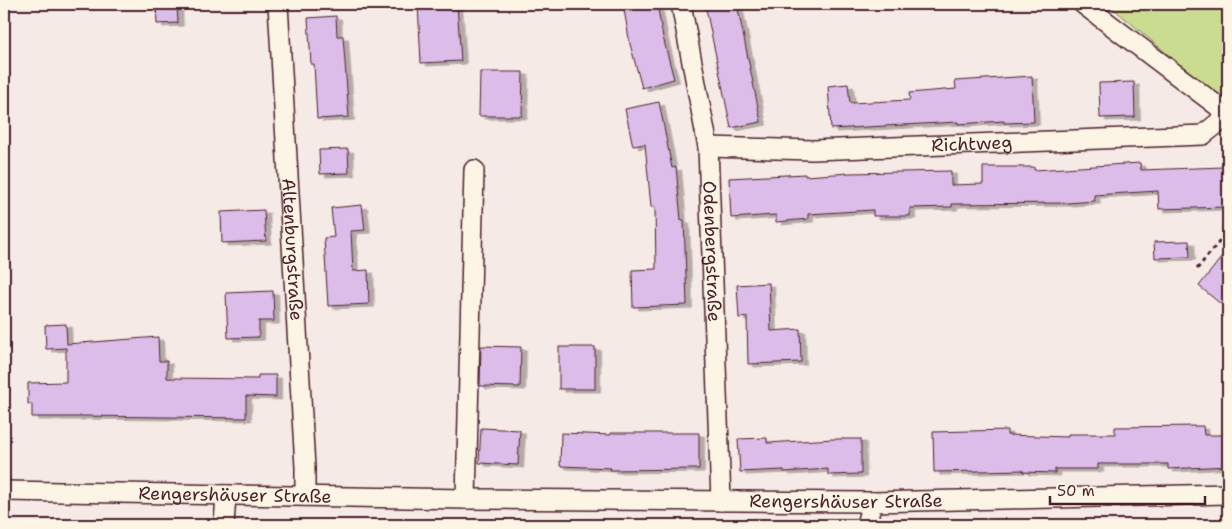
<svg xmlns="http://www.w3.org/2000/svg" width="1232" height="529" font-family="'Shantell Sans',sans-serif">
  <defs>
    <filter id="shadow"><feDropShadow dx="5.5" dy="3" stdDeviation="0" flood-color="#0004"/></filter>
  </defs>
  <rect width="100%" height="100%" fill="#f6eae6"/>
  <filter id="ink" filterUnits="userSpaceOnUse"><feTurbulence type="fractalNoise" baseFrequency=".02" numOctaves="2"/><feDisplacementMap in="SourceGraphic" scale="10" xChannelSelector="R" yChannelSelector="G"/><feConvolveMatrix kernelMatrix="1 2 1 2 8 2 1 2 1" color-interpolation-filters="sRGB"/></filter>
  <g filter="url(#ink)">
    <!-- green -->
    <polygon fill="#cadc90" stroke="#8a7e5e" points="1108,4 1225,4 1228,7 1228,105"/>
    <!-- building -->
    <g fill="#dcbdea" stroke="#4a1f2b" filter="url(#shadow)">
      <polygon points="156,4 177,4 178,23 157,24"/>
      <polygon points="418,4 457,4 461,61 421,63"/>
      <polygon points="623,4 657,4 663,37 674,79 642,88 630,44"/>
      <polygon points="705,4 737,4 761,122 731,128"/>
      <polygon points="336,16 337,36 343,36 349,117 317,119 314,64 311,64 308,18"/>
      <polygon points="480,72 523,72 522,116 479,116"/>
      <polygon points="1032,76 1034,122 1004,123 1004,121 958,124 958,122 831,129 828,86 848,84 850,103 910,100 909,93 956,89 955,81"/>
      <polygon points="1134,82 1135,117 1100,118 1099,83"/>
      <polygon points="659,102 672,168 676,167 681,220 684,220 687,305 633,307 632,270 656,269 655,207 651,207 645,144 633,146 625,109"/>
      <polygon points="348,149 349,173 320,174 319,150"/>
      <polygon points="1140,163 1141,170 1224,167 1225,207 1159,209 1158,191 1094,195 1095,201 1068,203 952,204 952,207 910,208 910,216 873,216 873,210 808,214 808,219 776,222 776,215 731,218 729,178 805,174 805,176 850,173 951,171 951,185 983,184 983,167 1034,167 1034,170"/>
      <polygon points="362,205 365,230 351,231 353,271 368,270 369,304 328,306 324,238 334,237 331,208"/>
      <polygon points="264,210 266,241 222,243 221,212"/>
      <polygon points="1189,241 1190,257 1155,258 1154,242"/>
      <polygon points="1228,249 1228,310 1199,286"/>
      <polygon points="769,283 771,331 800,329 801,362 748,364 747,317 739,318 737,285"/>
      <polygon points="273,291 274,321 259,321 259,337 228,338 226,293"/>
      <polygon points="66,324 67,344 158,337 159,361 167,361 167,378 258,379 258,375 276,375 276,397 246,396 246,418 80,416 80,417 32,417 32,404 28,404 28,383 66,382 66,348 46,349 45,325"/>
      <polygon points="481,346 521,347 520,387 480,386"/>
      <rect x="559" y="347" width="36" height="42"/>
      <polygon points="1203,426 1204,435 1228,435 1228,466 1168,469 1168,464 1098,464 1098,469 1055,469 1055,473 1023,472 1023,470 934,472 933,432 1007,430 1007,435 1068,437 1068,434 1115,434 1115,427"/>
      <polygon points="481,428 520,430 518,465 479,463"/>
      <polygon points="561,433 611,435 611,433 699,433 699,469 610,470 611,468 560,466"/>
      <polygon points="767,438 767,443 833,439 861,439 861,474 828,475 828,469 784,472 784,470 740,472 738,439"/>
    </g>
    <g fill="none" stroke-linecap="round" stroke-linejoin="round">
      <defs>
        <g id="street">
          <path id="s1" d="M278 4 305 467V496"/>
          <path id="s2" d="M681 4 708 147 721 501"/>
          <polyline points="1083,4 1228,114"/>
          <path id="s3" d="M708 147 813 150 1203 135 1228 115"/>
          <path id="s4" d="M4 491 466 499 872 502 1228 494"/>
          <polyline points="466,499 474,170"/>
          <polyline points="224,525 226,495"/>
          <polyline points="866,525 872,502"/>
        </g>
      </defs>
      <!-- street casing -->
      <use href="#street" stroke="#4a1f2b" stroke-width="22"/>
      <!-- path -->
      <polyline stroke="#4a1f2b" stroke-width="3" stroke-dasharray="4 4" stroke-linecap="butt" points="1197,269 1228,231"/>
      <!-- street -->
      <use href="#street" stroke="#fcf5e5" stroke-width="19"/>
    </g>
  </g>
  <g text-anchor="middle" stroke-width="4.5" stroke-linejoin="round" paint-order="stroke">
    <!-- street labels -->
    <g font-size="18" fill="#4a1f2b" stroke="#fcf5e5">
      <text dy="6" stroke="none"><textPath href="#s3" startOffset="264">Richtweg</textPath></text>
      <text dy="6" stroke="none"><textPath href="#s1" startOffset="246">Altenburgstraße</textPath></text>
      <text dy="6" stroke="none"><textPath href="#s2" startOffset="250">Odenbergstraße</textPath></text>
      <text dy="6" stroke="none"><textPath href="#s4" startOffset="231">Rengershäuser Straße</textPath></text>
      <text dy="6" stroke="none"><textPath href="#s4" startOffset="842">Rengershäuser Straße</textPath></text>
    </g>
  </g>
  <!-- margin -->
  <rect width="1232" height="529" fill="none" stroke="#fcf5e5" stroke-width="20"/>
  <rect x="10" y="10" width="1212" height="509" fill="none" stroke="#4a1f2b" stroke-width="2" filter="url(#ink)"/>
  <!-- scale -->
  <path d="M1050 496v8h155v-8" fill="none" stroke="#4a1f2b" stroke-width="2.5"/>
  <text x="1057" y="496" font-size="15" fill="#4a1f2b" stroke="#fcf5e5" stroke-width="4" paint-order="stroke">50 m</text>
</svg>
